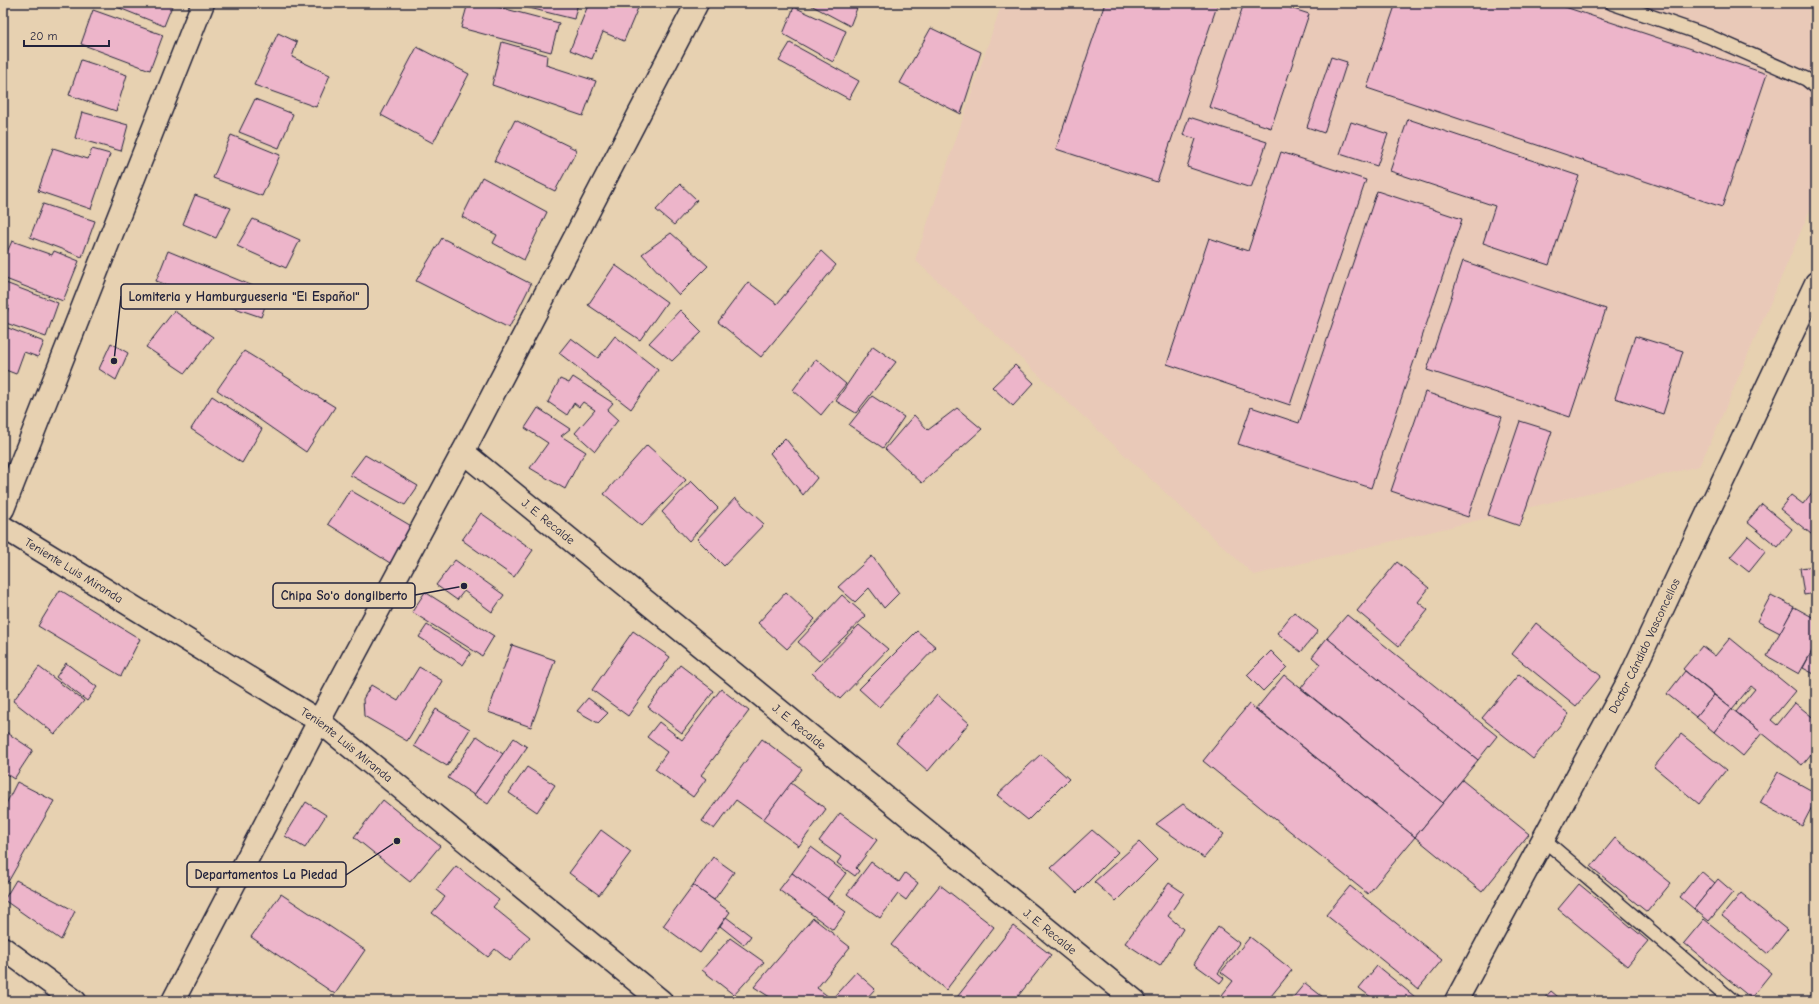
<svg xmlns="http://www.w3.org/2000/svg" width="1819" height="1004" font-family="'Comic Neue',sans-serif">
  <rect width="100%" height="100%" fill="#e7d1b1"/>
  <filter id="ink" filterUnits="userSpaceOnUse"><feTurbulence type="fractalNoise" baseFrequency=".025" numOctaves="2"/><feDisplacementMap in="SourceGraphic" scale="8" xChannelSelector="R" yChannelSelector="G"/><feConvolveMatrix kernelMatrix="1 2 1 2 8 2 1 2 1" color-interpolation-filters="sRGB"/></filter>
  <g filter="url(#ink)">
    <!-- built -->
    <polygon fill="#e9c9b8" points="1002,3 1816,3 1816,196 1712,439 1699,466 1254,575 915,260"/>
    <!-- building -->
    <g fill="#edb5ca" stroke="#22223b">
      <polygon points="107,3 166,3 172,6 164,26"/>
      <polygon points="468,3 483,3 559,23 551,52 461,28"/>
      <polygon points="509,3 578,3 574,19"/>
      <polygon points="589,3 640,3 624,41 603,32 592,59 570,50"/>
      <polygon points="807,3 859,3 850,26"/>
      <polygon points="1105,3 1218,3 1157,182 1056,149"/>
      <polygon points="1244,3 1275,3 1309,14 1271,128 1209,107"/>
      <polygon points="1396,3 1553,3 1767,74 1722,207 1367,88"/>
      <polygon points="794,7 846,31 833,62 783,34"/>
      <polygon points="93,10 163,35 150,70 81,44"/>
      <polygon points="931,28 981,52 961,114 900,83"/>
      <polygon points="278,33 297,42 292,57 330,75 316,107 254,85"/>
      <polygon points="502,42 547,55 546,65 596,81 583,116 492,85"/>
      <polygon points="790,43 859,81 849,99 779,61"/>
      <polygon points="417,47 469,74 433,143 381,115"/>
      <polygon points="1331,57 1347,62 1324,133 1307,127"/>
      <polygon points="81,60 127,75 116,111 69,95"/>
      <polygon points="255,99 293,114 279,148 239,132"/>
      <polygon points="82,112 128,125 121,151 75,138"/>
      <polygon points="1189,117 1267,142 1251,188 1187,167 1196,139 1183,135"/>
      <polygon points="1408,119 1579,176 1549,265 1483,243 1495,206 1390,171"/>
      <polygon points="515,120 577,150 555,191 494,161"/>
      <polygon points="1351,122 1388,134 1377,166 1340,154"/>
      <polygon points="231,135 280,155 262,196 213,178"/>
      <polygon points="53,148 88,159 92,149 110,154 91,209 38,191"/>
      <polygon points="1281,152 1366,180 1290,405 1167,364 1209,238 1248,251"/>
      <polygon points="482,177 547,212 524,260 493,243 497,235 462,217"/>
      <polygon points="680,184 697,200 674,225 656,210"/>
      <polygon points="1377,191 1462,219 1371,488 1238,444 1251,407 1299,423"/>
      <polygon points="195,195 231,208 216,238 183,224"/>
      <polygon points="43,204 95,221 82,257 30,237"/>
      <polygon points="253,219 300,240 286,268 237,246"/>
      <polygon points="671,233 708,266 679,295 642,254"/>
      <polygon points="442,238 531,284 509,328 416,281"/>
      <polygon points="12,241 52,255 54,251 79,261 63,301 3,278 3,261"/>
      <polygon points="168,251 270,293 261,317 156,281"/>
      <polygon points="821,251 836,265 761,357 718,322 748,282 777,304"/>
      <polygon points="1463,261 1606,309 1570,417 1427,370"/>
      <polygon points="615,265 667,302 640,340 588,305"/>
      <polygon points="3,282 58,303 46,337 3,322 9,306 3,304"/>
      <polygon points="680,310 702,332 672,361 649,343"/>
      <polygon points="174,311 213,337 185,373 146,347"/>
      <polygon points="3,326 44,342 38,357 24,352 16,374 3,369"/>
      <polygon points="615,336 658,370 631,409 559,353 571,338 598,358"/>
      <polygon points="1635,336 1683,351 1663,414 1615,398"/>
      <polygon points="111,343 128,353 116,380 99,369"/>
      <polygon points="873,346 896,362 856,413 836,401"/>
      <polygon points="244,351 335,407 306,452 217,390"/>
      <polygon points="816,359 846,384 821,415 793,390"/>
      <polygon points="1015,365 1034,383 1013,406 992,387"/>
      <polygon points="573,377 613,403 607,410 618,420 595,451 575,433 595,410 583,402 579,407 574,403 567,415 548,402 560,379 569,383"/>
      <polygon points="1425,392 1502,417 1468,517 1391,491"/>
      <polygon points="212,396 262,429 242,463 191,429"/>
      <polygon points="872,396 904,417 883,448 849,425"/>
      <polygon points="538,408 570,429 561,436 586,452 580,460 565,489 530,468 548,443 525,428"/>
      <polygon points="957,408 982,429 922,483 885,449 914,415 928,430"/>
      <polygon points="1520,421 1552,431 1520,526 1488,515"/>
      <polygon points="785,438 817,478 803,495 770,453"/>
      <polygon points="647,445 686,480 642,526 604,494"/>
      <polygon points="365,455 418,486 405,505 350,475"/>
      <polygon points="691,481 718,508 689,541 662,512"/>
      <polygon points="1816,487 1816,538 1780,509 1791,495 1803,504"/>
      <polygon points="350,490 413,527 390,563 328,524"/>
      <polygon points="735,498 764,524 724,566 697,539"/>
      <polygon points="1762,504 1792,529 1778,547 1747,522"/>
      <polygon points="481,513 533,550 514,577 462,540"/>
      <polygon points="1748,536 1766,551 1749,572 1730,557"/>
      <polygon points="872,556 899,593 884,608 869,588 855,602 838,587"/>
      <polygon points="455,560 504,595 492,612 464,591 457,600 436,585"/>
      <polygon points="1397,562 1429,588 1418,602 1428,610 1399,646 1357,611"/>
      <polygon points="1816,566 1816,593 1804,595 1800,568"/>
      <polygon points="60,590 140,639 121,676 38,626"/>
      <polygon points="425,592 494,636 482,656 412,612"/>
      <polygon points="786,592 815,619 787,649 758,623"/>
      <polygon points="842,595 866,616 819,661 798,642"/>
      <polygon points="1771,595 1794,607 1780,633 1757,621"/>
      <polygon points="1794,607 1816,619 1816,644 1799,674 1767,656"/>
      <polygon points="1294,612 1318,631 1301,652 1277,633"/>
      <polygon points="1347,615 1497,736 1478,760 1327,638"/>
      <polygon points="1536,623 1601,676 1576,706 1512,654"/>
      <polygon points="427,625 471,653 463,665 419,637"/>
      <polygon points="859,625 888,649 840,699 812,673"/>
      <polygon points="633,631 670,657 628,716 592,690"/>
      <polygon points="917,631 936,647 879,707 859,689"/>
      <polygon points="1327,638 1478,760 1443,803 1301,688 1320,664 1312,657"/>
      <polygon points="1730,638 1795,691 1771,720 1777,725 1795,703 1816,720 1816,748 1802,765 1736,712 1755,689 1751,686 1732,709 1683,669 1702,646 1715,656"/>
      <polygon points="1816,644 1816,675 1803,668"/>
      <polygon points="512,645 555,660 531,727 488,712"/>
      <polygon points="1271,651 1287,667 1263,691 1247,675"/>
      <polygon points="66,663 97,687 87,701 56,677"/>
      <polygon points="680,665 714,691 682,733 648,707"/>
      <polygon points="39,667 84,701 55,734 13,701"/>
      <polygon points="419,667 443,681 407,741 364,716 363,699 371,685 398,701"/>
      <polygon points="1685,671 1714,695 1696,717 1667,694"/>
      <polygon points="1519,674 1569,714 1533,759 1482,718"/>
      <polygon points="1284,675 1443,803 1415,837 1256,709"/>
      <polygon points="721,689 749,711 701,775 706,779 693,797 655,769 667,752 647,737 659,722 682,740"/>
      <polygon points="937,695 969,723 928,771 896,743"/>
      <polygon points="1714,695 1732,709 1714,732 1696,717"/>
      <polygon points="588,698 608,713 598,723 577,711"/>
      <polygon points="1249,704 1415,837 1368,894 1203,761"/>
      <polygon points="436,709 470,729 447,766 414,746"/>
      <polygon points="1732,709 1762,733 1743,756 1714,732"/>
      <polygon points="3,730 33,750 14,779 3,772"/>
      <polygon points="1681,734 1726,770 1699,804 1654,767"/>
      <polygon points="477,736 503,754 474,795 448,778"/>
      <polygon points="514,738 527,747 488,804 474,795"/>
      <polygon points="762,739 802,769 764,820 736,800 714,829 702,821"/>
      <polygon points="1041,754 1069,779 1028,820 997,795"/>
      <polygon points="527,767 555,785 537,812 509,793"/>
      <polygon points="1778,772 1816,793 1816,799 1802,826 1760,803"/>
      <polygon points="1462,780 1529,834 1482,892 1415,837"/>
      <polygon points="17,782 54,801 8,882 3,880 3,810"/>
      <polygon points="791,783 826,809 799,846 763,820"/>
      <polygon points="383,800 440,846 410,882 354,837"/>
      <polygon points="306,802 326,815 305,848 285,836"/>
      <polygon points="1183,804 1224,834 1204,858 1156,824"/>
      <polygon points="840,813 877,840 856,868 859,871 855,876 837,863 841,857 819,841"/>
      <polygon points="601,830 631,852 599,895 569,873"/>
      <polygon points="1092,830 1118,852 1077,893 1051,868"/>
      <polygon points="1615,838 1671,883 1647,912 1591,867"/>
      <polygon points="1139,842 1157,860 1116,901 1094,882"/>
      <polygon points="811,847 846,873 827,899 792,873"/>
      <polygon points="713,857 734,872 714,900 693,885"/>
      <polygon points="871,862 899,882 905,873 918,883 906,900 898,894 880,918 847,894"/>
      <polygon points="456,866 499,900 493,907 530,937 510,961 495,949 488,957 432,913 445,897 436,890"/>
      <polygon points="1701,871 1715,883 1694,909 1680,897"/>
      <polygon points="792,873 846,912 833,930 779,890"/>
      <polygon points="1718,879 1733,892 1709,921 1694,909"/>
      <polygon points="16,880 75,911 61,940 4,900"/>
      <polygon points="1169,883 1184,893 1168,916 1183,929 1160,966 1125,943"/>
      <polygon points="1579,884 1648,941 1627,966 1558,909"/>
      <polygon points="693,885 730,912 700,953 663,926"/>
      <polygon points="940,885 994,927 946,990 891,945"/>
      <polygon points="1350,886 1442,960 1418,989 1326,915"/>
      <polygon points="1741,893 1787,930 1768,954 1722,916"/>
      <polygon points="281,894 365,950 335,994 251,937"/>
      <polygon points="726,917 751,936 744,945 720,926"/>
      <polygon points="813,918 850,947 817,988 829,997 825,1001 776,1001 754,987"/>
      <polygon points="1704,919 1771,973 1751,998 1684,943"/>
      <polygon points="1013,926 1051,955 1014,1001 954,1001"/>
      <polygon points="1218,927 1239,943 1218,973 1224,978 1220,983 1194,964"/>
      <polygon points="1250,937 1292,970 1267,1001 1229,1001 1222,995 1233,981 1221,972"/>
      <polygon points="730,938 764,962 734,995 702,970"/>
      <polygon points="1377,966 1420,1001 1376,1001 1359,988"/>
      <polygon points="856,972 875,989 864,1001 830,1001"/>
      <polygon points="1305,983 1328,1001 1290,1001"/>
      <polygon points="1551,991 1563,1001 1542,1001"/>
      <polygon points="1815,992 1816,1001 1806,1001"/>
    </g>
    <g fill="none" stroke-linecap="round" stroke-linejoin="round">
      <defs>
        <g id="lane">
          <polyline points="1612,3 1708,36 1806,79 1816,87"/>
          <polyline points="1543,839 1733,1001"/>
        </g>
        <g id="street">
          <path id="s1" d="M463 452 1135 1001"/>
          <polyline points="3,509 203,3"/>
          <path id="s2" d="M3 527 319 721 661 1001"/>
          <polyline points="3,948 75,1001"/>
          <polyline points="173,1001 319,721 463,452 697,3"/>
          <path id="s3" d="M1456 1001 1628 682 1816 283"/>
        </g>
      </defs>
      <!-- lane casing -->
      <use href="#lane" stroke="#22223b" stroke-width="16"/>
      <!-- street casing -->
      <use href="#street" stroke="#22223b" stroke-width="25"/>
      <!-- lane -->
      <use href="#lane" stroke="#e7d1b1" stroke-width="13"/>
      <!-- street -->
      <use href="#street" stroke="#e7d1b1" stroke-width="22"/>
    </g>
  </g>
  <g text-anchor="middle" stroke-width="4" stroke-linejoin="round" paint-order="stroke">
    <!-- street labels -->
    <g font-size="12" fill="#22223b" stroke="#e7d1b1">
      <text dy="4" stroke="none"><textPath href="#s1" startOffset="110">J. E. Recalde</textPath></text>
      <text dy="4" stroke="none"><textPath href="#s2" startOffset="83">Teniente Luis Miranda</textPath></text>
      <text dy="4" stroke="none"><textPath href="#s3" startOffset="402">Doctor Cándido Vasconcellos</textPath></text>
      <text dy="4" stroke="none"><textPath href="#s1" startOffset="434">J. E. Recalde</textPath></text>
      <text dy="4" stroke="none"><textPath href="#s2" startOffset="407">Teniente Luis Miranda</textPath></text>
      <text dy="4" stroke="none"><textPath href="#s1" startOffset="758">J. E. Recalde</textPath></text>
    </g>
  </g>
  <!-- callouts -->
  <path fill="none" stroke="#22223b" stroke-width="1.5" d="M114 361L121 296M464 586L415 595M397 841L346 875"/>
  <g fill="#22223b" stroke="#e7d1b1" stroke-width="1.5">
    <circle cx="114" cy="361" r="4"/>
    <circle cx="464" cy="586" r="4"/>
    <circle cx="397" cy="841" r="4"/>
  </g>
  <g fill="#e7d1b1" stroke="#22223b" stroke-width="1.5">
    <rect x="121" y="284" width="247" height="25" rx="4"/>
    <rect x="273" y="583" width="142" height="25" rx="4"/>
    <rect x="187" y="862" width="159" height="25" rx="4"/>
  </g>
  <g font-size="13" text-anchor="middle" font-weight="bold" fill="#22223b">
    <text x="244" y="301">Lomiteria y Hamburgueseria "El Español"</text>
    <text x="344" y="600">Chipa So'o dongilberto</text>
    <text x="266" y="879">Departamentos La Piedad</text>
  </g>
  <!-- margin -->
  <rect width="1819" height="1004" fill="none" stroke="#e7d1b1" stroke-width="16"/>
  <rect x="8" y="8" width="1803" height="988" fill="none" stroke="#22223b" stroke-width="1.5" filter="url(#ink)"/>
  <!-- scale -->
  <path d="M24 40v6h85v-6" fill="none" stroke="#22223b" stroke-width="2"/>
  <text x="30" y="40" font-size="12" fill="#22223b" stroke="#e7d1b1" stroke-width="3" paint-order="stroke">20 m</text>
</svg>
